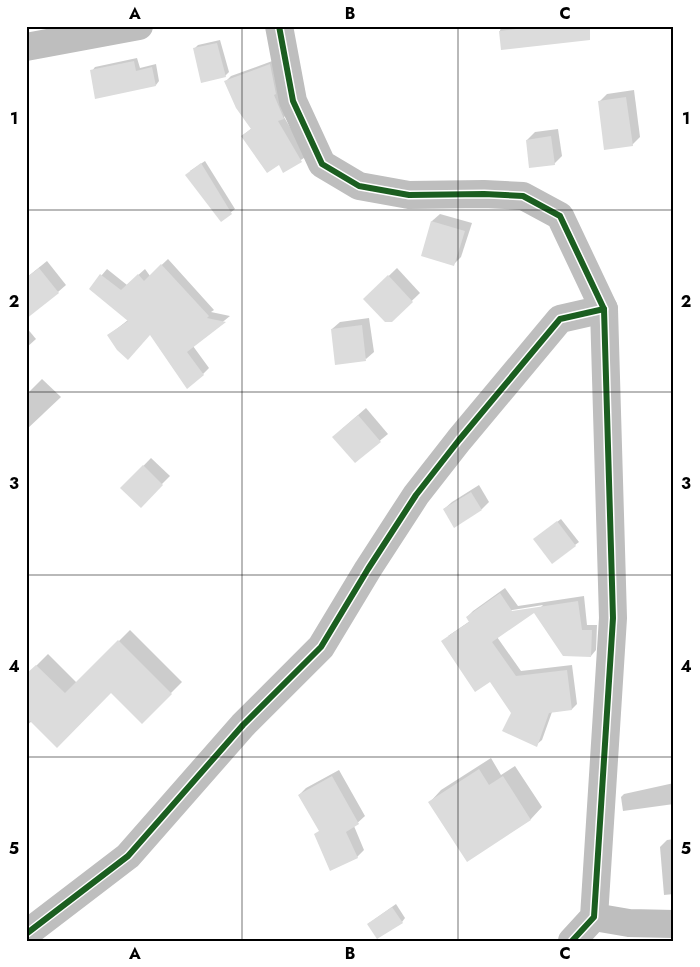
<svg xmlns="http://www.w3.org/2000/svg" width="700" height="967" font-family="Jost,sans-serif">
  <rect width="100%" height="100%" fill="#fff"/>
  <!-- shadow -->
  <g fill="#0003" fill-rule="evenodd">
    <polygon points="503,26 556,26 502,49 500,30"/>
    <polygon points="220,40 229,72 225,76 194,49 198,45"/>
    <polygon points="137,58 140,68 156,64 159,81 156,85 92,71 95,67"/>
    <polygon points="275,60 289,113 284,117 307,156 284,171 279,163 242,136 252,128 226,81 231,76"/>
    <polygon points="634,90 640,137 632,145 599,102 607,94"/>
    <polygon points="558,129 562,156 554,164 527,140 535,132"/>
    <polygon points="205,161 235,209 221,220 190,171"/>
    <polygon points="440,214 472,223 461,257 453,265 422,255 432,221"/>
    <polygon points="168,259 214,310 211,312 230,316 193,346 209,368 203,374 151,334 109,335 128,320 90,289 107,269 127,285 145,269 150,276"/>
    <polygon points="47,261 66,285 58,292 26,278"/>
    <polygon points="397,268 420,293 392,320 365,299"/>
    <polygon points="369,318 374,352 366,359 332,329 340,322"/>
    <polygon points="26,327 36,339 26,348"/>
    <polygon points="42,379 61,397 26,430 26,395"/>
    <polygon points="366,408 388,434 355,461 342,429"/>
    <polygon points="151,458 170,476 140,506 122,488"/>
    <polygon points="479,485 489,502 482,509 444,509 452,502"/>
    <polygon points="561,519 579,542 575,545 538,536"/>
    <path d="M505 588 518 606 584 596 587 625H597L596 650 591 656 535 611 497 637 521 671 572 665 577 704 572 709 552 712 542 740 536 745 490 680 448 636 470 621 467 617 473 611ZM543 605 540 608 506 613V611Z"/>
    <polygon points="130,630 182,682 142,722 111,691 32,721 26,726 26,676 48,654 77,683"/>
    <polygon points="491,758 501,775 515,766 542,807 531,819 468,860 430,802 441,790"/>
    <polygon points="339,770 365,816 354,826 364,850 357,857 331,869 320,831 299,795 306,788"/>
    <polygon points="674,783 674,804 623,811 621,797 624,794"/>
    <polygon points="674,839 674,894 664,895 660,847 667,840"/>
    <polygon points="396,904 405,918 402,922 368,924"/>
  </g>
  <!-- building -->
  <g fill="#dcdcdc">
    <polygon points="541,26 590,26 590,40 501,50 499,31"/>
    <polygon points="217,43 226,77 201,83 193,48"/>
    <polygon points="134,61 136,71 152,67 156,86 95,99 90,70"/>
    <polygon points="270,64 276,94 274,95 284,119 278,121 302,162 283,173 279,165 267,173 241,136 251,129 236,108 224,81"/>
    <polygon points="626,97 633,146 604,150 598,101"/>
    <polygon points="551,136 555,165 529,168 526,140"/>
    <polygon points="201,163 232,214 221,222 185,175"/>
    <polygon points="431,221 465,231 454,266 421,256"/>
    <polygon points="161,264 209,316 207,318 226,322 187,352 204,375 187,389 150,335 128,360 117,350 107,335 128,321 89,289 100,274 121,290 138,274 144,281"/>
    <polygon points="39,268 59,293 26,319 26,278"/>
    <polygon points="388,275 413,302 392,322 385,322 363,299"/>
    <polygon points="362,325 366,361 335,365 331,329"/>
    <polygon points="358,415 381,442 355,463 332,437"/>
    <polygon points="143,465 163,485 141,508 120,488"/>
    <polygon points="471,492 482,510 454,528 443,509"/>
    <polygon points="557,521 576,546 552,564 533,539"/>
    <polygon points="500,593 512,611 578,601 582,630 592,630 591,657 563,656 534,613 492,642 516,676 567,670 572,710 549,713 537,747 502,731 511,713 490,682 475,692 441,641 469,622 466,617"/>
    <polygon points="118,640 172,694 142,724 111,693 57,748 26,717 26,674 36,665 65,693"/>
    <polygon points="479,769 489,785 503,776 531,820 467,862 428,802"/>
    <polygon points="332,776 359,824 346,832 358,858 330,871 314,834 319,831 298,795"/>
    <polygon points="392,907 403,923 377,939 367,924"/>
  </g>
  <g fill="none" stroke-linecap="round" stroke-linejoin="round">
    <!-- minor -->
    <g stroke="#bebebe" stroke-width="28">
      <polyline points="279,26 293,101 322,164 359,186 409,195 484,194 523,196 560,216 604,309 613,618 594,917 572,941"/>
      <polyline points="26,47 139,26"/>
      <polyline points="594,917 629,923 674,924"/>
      <polyline points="26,934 128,856 243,725 321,647 368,569 416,495 459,440 560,319 604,309"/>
    </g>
    <defs>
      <g id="cycleway">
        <polyline points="279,26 293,101 322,164 359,186 409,195 484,194 523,196 560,216 604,309 613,618 594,917 572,941"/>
        <polyline points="26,934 128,856 243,725 321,647 368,569 416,495 459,440 560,319 604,309"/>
      </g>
    </defs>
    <!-- cycleway casing -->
    <use href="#cycleway" stroke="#fff" stroke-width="9"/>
    <!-- cycleway -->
    <use href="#cycleway" stroke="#1b5e20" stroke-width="6"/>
  </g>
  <!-- grid -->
  <path fill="none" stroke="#000" stroke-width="1" stroke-opacity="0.55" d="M242 26V941M458 26V941M26 210H674M26 392H674M26 575H674M26 757H674"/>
  <!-- border -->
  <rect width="700" height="967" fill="none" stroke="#ffffff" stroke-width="55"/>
  <rect x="28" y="28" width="644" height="912" fill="none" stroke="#000" stroke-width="2"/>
  <g font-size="16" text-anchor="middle" font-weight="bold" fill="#000">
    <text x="135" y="19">A</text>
    <text x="350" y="19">B</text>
    <text x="565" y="19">C</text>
    <text x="14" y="124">1</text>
    <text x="686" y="124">1</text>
    <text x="14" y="307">2</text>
    <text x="686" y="307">2</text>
    <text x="14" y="489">3</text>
    <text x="686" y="489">3</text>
    <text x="14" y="672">4</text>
    <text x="686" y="672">4</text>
    <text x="14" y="854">5</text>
    <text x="686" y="854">5</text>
    <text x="135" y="959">A</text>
    <text x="350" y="959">B</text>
    <text x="565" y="959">C</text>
  </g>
</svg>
